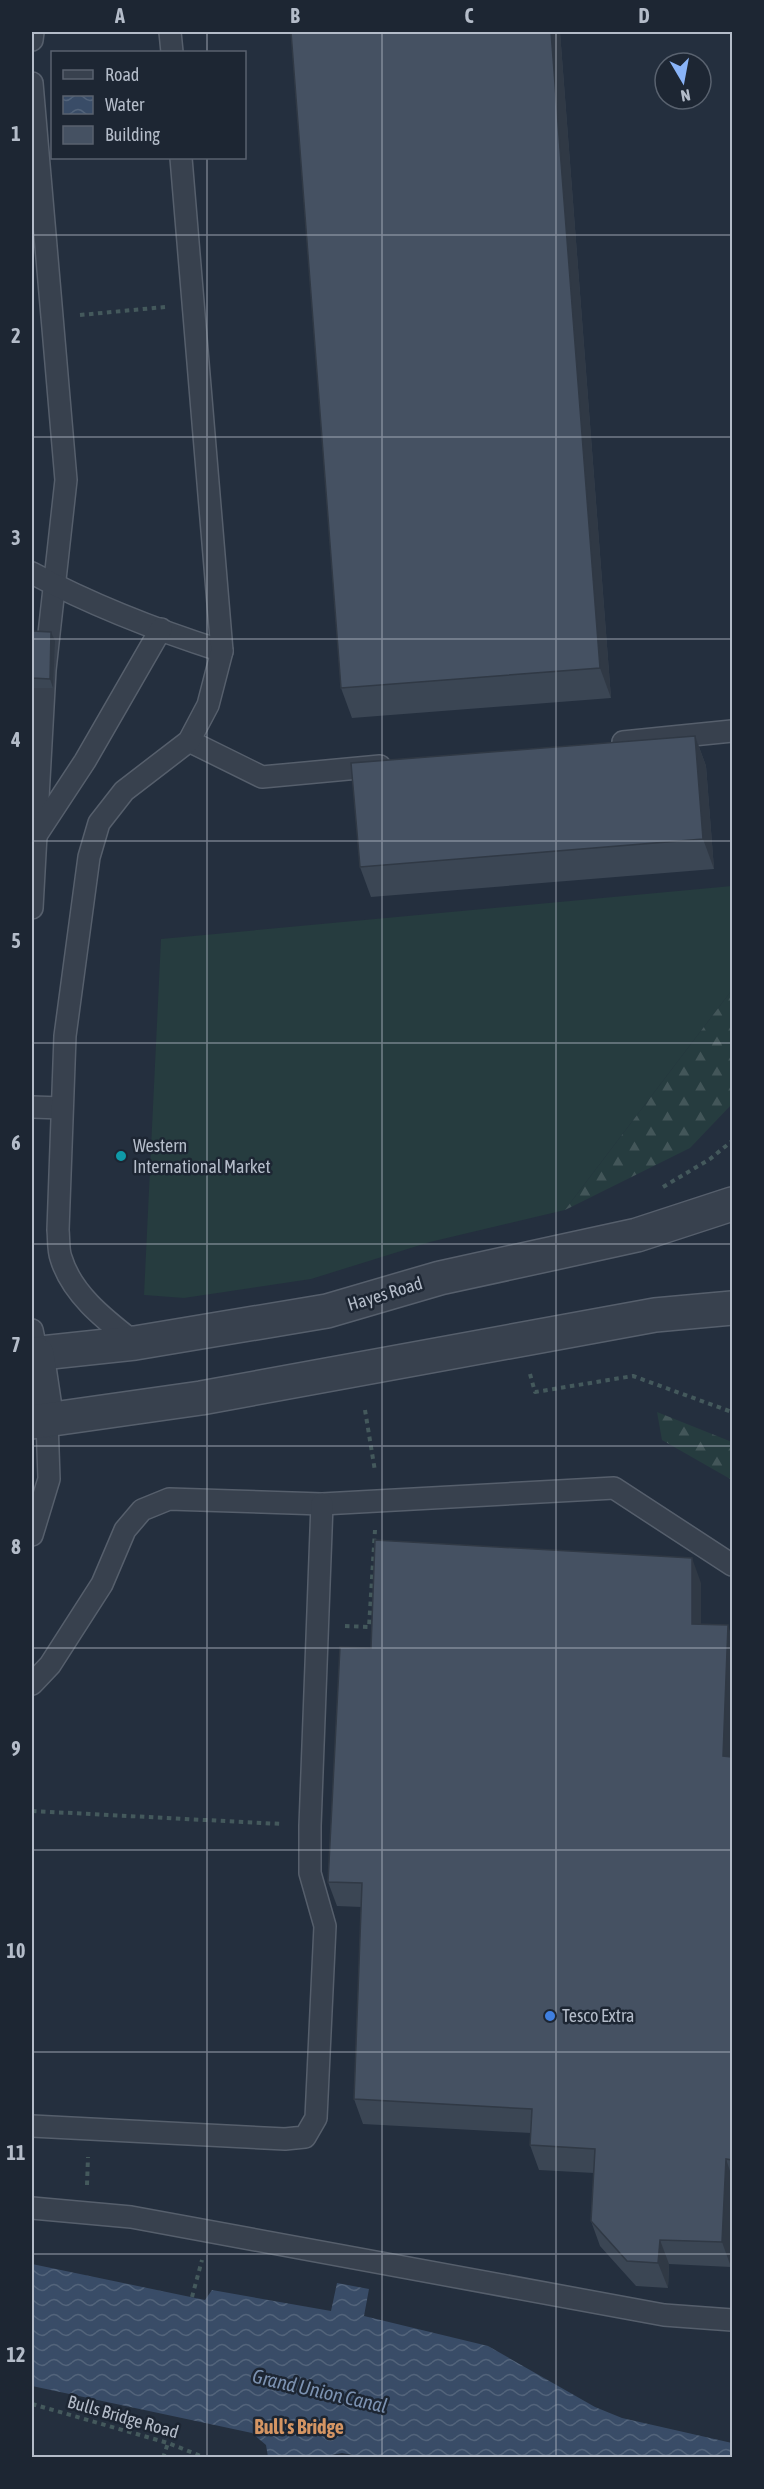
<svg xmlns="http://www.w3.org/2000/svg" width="764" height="2489" font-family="'Asap Condensed',sans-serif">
  <defs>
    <pattern id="forest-firs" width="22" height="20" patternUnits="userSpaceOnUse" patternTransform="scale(1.5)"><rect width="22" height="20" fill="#263c3f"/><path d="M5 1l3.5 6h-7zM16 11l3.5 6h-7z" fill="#435659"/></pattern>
    <pattern id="water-waves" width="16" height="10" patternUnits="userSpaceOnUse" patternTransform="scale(1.5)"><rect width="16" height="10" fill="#394c67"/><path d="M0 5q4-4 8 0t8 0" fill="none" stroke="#53647b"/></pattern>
  </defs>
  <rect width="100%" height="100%" fill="#242f3e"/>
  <!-- grass -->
  <polygon fill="#263c3f" points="732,886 732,990 565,1210 430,1242 311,1279 184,1298 144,1295 161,939"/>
  <!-- forest -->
  <g fill="url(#forest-firs)">
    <polygon points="732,990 732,1104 690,1148 565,1210"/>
    <polygon points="657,1412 732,1442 732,1480 662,1440"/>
  </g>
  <!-- water -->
  <polygon fill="url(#water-waves)" points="32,2264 205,2300 212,2290 331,2311 337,2283 369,2289 364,2316 488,2346 595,2407 622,2418 732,2443 732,2457 369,2458 342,2453 321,2457 268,2457 266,2445 252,2433 32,2386"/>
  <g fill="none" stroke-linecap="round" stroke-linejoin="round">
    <defs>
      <g id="service">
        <polyline points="170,32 172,52"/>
        <polyline points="32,40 33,32"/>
        <polyline points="32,83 66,480 45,670 32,908"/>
        <path d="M32 573C90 604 159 631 222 651"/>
        <polyline points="189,741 262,777 380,766"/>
        <polyline points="623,742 732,731"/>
        <polyline points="37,834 85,761 161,629"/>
        <polyline points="32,1107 62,1108"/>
        <polyline points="32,1330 37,1354"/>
        <path d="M135 1343C107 1321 72 1295 61 1258 58 1250 59 1239 58 1230L65 1036 89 857 99 823 124 791 189 741 208 705 222 651 181 158"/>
        <polyline points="32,1535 49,1479 47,1421"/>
        <polyline points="32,1684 50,1665 102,1584 125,1530 142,1510 169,1499 322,1504 614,1488 732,1565"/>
        <polyline points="32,2126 285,2139 305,2137 316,2118 325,1926 310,1873 310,1826 322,1504"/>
        <polyline points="32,2208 131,2217 664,2315 732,2320"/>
      </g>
      <g id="tertiary">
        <polyline points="32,1354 135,1343 327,1311 440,1278 637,1235 732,1204"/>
        <polyline points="37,1354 47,1421"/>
        <polyline points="32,1422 201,1398 655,1315 732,1308"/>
      </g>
    </defs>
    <!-- service casing -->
    <use href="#service" stroke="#565f6c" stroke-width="24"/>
    <!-- tertiary casing -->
    <use href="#tertiary" stroke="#565f6c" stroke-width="36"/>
    <!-- path -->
    <g stroke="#44595c" stroke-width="4" stroke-dasharray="4.5 4.5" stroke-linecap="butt">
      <polyline points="80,315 165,307"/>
      <polyline points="663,1187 710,1159 732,1141"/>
      <polyline points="530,1374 535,1392 633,1376 732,1412"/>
      <polyline points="365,1410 375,1471"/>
      <polyline points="345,1626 369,1627 375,1530"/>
      <polyline points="32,1811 282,1824"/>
      <polyline points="87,2185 88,2157"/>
      <polyline points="192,2297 202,2260"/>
      <polyline points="32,2404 168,2443 206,2458"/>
      <polyline points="163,2458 168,2443"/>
    </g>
    <!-- service -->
    <use href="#service" stroke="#38414e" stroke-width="21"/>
    <!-- tertiary -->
    <use href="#tertiary" stroke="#38414e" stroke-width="33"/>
  </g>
  <!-- wall -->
  <g fill="#3b4654">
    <polygon points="291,32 560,32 611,698 352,718 341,688"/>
    <polygon points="32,631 55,641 53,688 32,688"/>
    <polygon points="695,736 706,766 714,869 371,897 360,867"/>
    <polygon points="701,1583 701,1624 732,1638 732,2233 731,2267 669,2264 668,2288 636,2286 600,2246 591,2221 594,2173 539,2170 530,2145 531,2133 363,2124 354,2099 361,1907 337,1906 328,1882 371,1648"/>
  </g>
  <!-- shaded-wall -->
  <g fill="#303945">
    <polygon points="551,32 560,32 611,698 600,668"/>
    <polygon points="51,632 55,641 53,688 50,679"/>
    <polygon points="695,736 706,766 714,869 703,839"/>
    <polygon points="692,1558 701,1583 701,1649 692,1624"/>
    <polygon points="728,1625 732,1638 732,1758 723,1756"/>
    <polygon points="726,2159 732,2177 732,2233 731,2267 722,2242"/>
    <polygon points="660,2240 669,2264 668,2288 658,2263"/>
  </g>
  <!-- building -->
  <g fill="#455162" stroke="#303945" stroke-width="1.5">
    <polygon points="291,32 551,32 600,668 341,688"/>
    <polygon points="32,631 51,632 50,679 32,678"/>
    <polygon points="695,736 703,839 360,867 351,763"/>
    <polygon points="375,1540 692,1558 692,1624 728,1625 723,1756 732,1757 732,2160 726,2159 722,2242 660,2240 658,2263 627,2261 591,2221 595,2149 530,2145 532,2109 354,2099 362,1883 328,1882 340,1647 371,1648"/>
  </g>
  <!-- grid -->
  <path fill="none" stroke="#b4bcc9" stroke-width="1.5" stroke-opacity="0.55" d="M207 32V52M382 32V2458M556 32V2458M207 158V2458M32 235H732M32 437H732M32 639H732M32 841H732M32 1043H732M32 1244H732M32 1446H732M32 1648H732M32 1850H732M32 2052H732M32 2254H732"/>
  <!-- markers -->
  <circle fill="#0f9aa8" stroke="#1d2633" stroke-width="2" cx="121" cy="1156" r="6"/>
  <circle fill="#3f7fe0" stroke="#1d2633" stroke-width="2" cx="550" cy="2016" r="6"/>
  <g text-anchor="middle" stroke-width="5" stroke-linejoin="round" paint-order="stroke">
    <!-- poi labels -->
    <g font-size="18" fill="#b4bcc9" stroke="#1d2633" text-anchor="start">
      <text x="133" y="1152">Western<tspan x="133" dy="21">International Market</tspan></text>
      <text x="562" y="2022">Tesco Extra</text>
    </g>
    <!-- street labels -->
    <g font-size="18" fill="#b4bcc9" stroke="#1d2633">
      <text transform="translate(385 1294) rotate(-17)" y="6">Hayes Road</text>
      <text transform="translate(123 2417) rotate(16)" y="6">Bulls Bridge Road</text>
    </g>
    <!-- water labels -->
    <g font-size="20" font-style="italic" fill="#7c92b1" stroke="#1d2633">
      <text transform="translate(320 2391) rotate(13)" y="7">Grand Union Canal</text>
    </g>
    <!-- neighbourhood labels -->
    <g font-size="20" font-weight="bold" fill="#d59563" stroke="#1d2633">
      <text x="299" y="2434">Bull's Bridge</text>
    </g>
  </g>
  <!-- border -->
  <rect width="764" height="2489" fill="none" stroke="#1d2633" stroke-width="66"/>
  <!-- legend -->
  <rect x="51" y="51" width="195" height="108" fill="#1d2633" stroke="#59626f" stroke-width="1.5"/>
  <rect x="63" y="70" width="30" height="9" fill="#38414e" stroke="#59626f" stroke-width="1.5"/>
  <text x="105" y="81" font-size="18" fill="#b4bcc9">Road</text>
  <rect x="63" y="96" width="30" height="18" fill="url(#water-waves)" stroke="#59626f" stroke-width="1.5"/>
  <text x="105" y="111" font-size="18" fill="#b4bcc9">Water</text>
  <rect x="63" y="126" width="30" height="18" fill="#455162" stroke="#59626f" stroke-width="1.5"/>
  <text x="105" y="141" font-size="18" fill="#b4bcc9">Building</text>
  <!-- north arrow -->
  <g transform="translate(683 81) rotate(170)"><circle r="28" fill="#1d2633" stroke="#59626f" stroke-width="1.5"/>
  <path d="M0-4.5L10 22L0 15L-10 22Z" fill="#8ab4f8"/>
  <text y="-9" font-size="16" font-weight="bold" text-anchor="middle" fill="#b4bcc9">N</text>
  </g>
  <rect x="33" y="33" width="698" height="2423" fill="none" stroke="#b4bcc9" stroke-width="2"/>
  <g font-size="20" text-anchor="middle" font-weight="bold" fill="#b4bcc9">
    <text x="120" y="23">A</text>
    <text x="295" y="23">B</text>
    <text x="469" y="23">C</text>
    <text x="644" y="23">D</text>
    <text x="16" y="141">1</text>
    <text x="16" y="343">2</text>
    <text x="16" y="545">3</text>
    <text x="16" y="747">4</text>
    <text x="16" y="948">5</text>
    <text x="16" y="1150">6</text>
    <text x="16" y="1352">7</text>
    <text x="16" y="1554">8</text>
    <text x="16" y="1756">9</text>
    <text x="16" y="1958">10</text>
    <text x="16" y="2160">11</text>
    <text x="16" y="2362">12</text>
  </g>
</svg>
